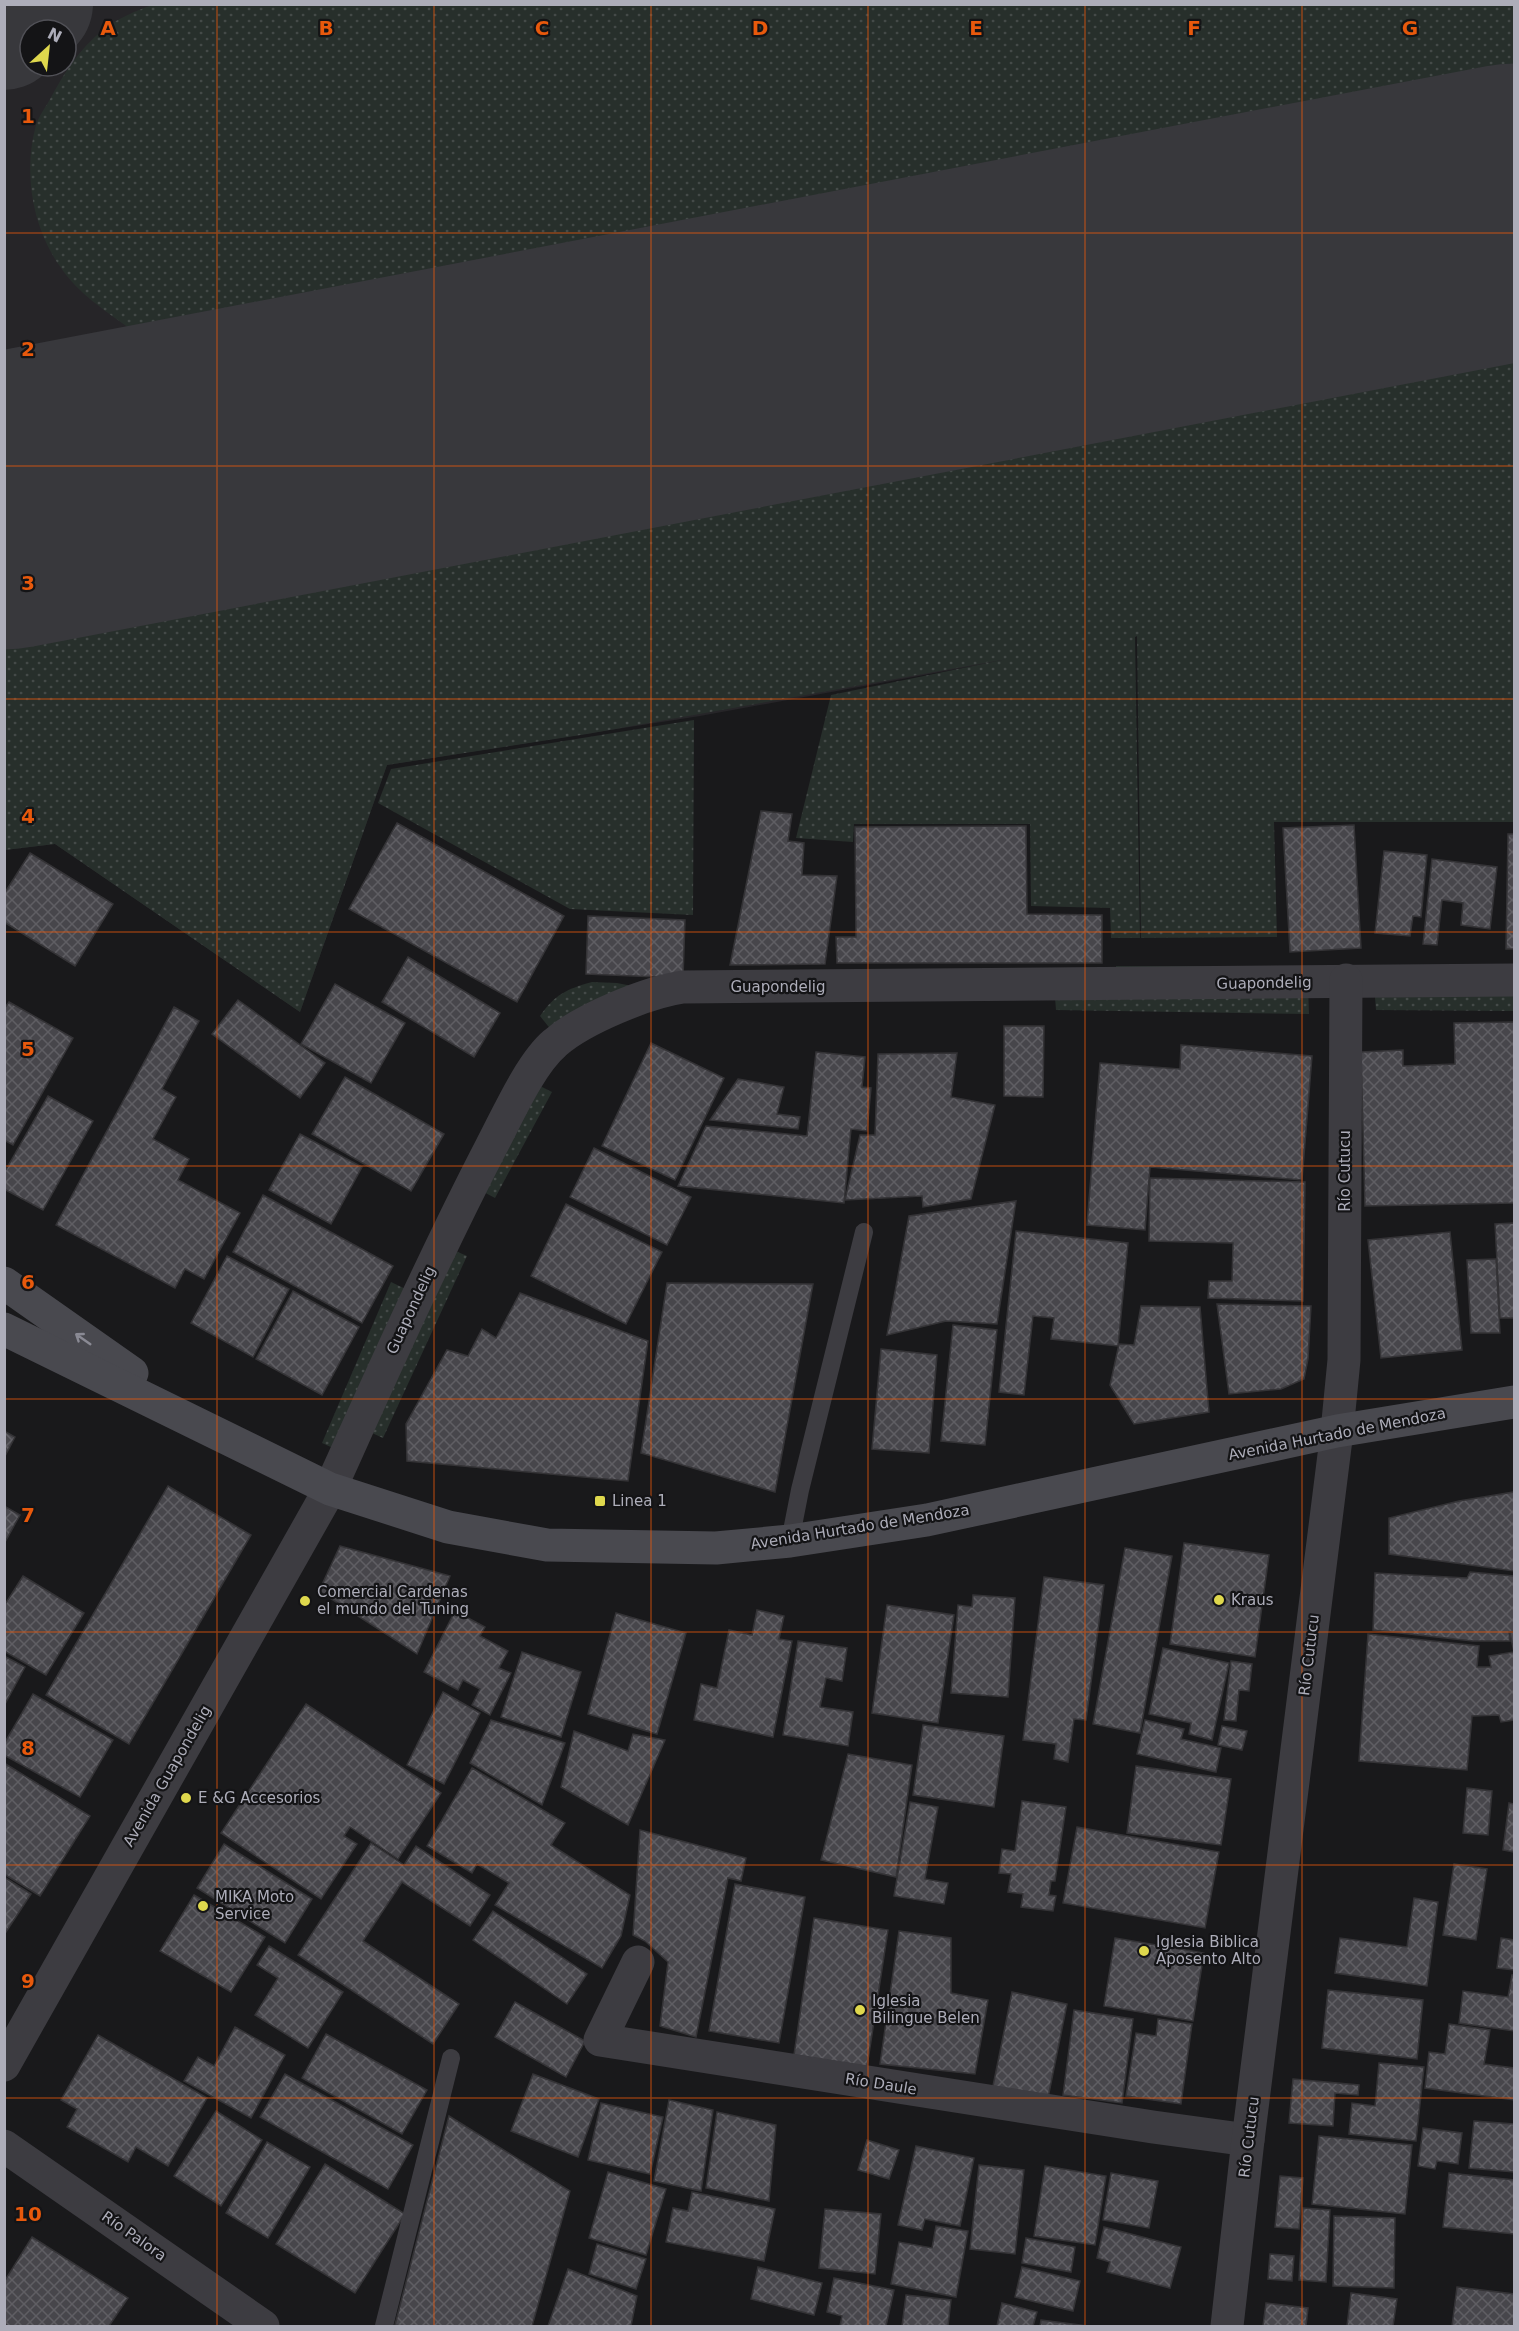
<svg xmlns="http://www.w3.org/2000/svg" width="1519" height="2331" font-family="'DejaVu Sans',sans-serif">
  <defs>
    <pattern id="grass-dots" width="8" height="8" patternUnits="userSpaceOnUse" patternTransform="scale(1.5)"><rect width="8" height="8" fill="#272f2b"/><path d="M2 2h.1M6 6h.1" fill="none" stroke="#444a48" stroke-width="1.8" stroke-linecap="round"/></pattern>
    <pattern id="building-cross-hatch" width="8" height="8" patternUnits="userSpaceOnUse" patternTransform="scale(1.5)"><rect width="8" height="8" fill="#47464b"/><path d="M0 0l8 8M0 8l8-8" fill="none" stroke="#5f5e63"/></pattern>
  </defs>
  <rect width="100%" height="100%" fill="#19191b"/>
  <!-- built -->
  <path fill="#262528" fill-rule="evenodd" d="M4 5H1514V571L1378 592 700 716 387 765 300 1012 55 844 5 850ZM30 30H66V66H30Z"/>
  <!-- grass -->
  <g fill="url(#grass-dots)">
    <path d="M152 5 1514 4V64L183 323 129 328C103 309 79 294 61 268 32 228 23 172 36 125 39 116 45 108 49 101 64 73 79 49 104 29 118 18 136 11 152 5Z"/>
    <polygon points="1514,350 1514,822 1274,822 1277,937 1141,938 1137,636 1135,637 1140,938 1111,938 1110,908 1031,906 1030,824 854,824 853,842 796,838 831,695 1007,659 587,734 387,765 300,1012 55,844 5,850 5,640"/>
    <polygon points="694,720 693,915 570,909 378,803 391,769"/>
    <polygon points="1116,966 1305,966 1308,986 1309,1014 1056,1010 1054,985 1116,985"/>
    <path d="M592 982 617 983 637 987 556 1036 540 1016C555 994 567 989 592 982Z"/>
    <polygon points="1374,984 1514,984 1514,1011 1376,1010"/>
    <polygon points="532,1082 552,1092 495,1198 476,1188"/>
    <polygon points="442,1245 467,1256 383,1438 361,1428"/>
    <polygon points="391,1282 416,1294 344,1453 322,1443"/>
  </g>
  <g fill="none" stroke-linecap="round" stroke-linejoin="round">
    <!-- taxiway -->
    <polyline stroke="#38383c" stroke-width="118" points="4,31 34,4"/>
    <!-- runway -->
    <polyline stroke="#38383c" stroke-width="297" points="4,501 1514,212"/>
  </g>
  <!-- building -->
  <g fill="url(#building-cross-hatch)" stroke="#343336" stroke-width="1.5">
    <polygon points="761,811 792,814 788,841 804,843 802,875 837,876 825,964 730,965"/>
    <polygon points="397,823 564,916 517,1002 349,909"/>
    <polygon points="1354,825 1361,948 1290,952 1283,828"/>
    <polygon points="1026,826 1027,914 1102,915 1102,963 837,963 836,937 856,937 855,827"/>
    <polygon points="1508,834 1514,834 1514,949 1506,949"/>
    <polygon points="1384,851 1427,855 1421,917 1413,916 1410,936 1375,933"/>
    <polygon points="30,853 113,904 75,966 4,922 4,894"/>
    <polygon points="1432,859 1497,867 1490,929 1461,925 1463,903 1442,900 1437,945 1423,944"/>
    <polygon points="588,916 685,920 683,978 586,974"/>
    <polygon points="408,957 500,1013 474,1057 382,1002"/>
    <polygon points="335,984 405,1023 371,1083 301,1044"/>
    <polygon points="238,1000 325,1063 300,1098 212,1034"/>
    <polygon points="9,1002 73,1038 13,1145 4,1140 4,1009"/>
    <polygon points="174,1007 199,1021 162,1089 176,1097 153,1139 189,1159 178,1180 240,1213 204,1279 185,1269 175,1288 56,1225"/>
    <polygon points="1514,1022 1514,1203 1365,1206 1361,1052 1403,1050 1403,1066 1455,1064 1454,1023"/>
    <polygon points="1004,1026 1044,1026 1043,1097 1004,1096"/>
    <polygon points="651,1043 724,1078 675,1180 602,1146"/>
    <polygon points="1181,1045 1312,1056 1302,1180 1150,1167 1145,1230 1087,1225 1100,1063 1180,1069"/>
    <polygon points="816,1052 865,1057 862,1087 871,1088 867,1131 851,1129 844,1203 678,1186 706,1126 807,1136"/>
    <polygon points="957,1053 951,1097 995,1105 971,1199 923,1207 922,1196 845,1200 860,1135 875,1135 878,1054"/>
    <polygon points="345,1077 444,1134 411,1191 312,1134"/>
    <polygon points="738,1079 784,1087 777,1114 800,1117 798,1129 710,1120"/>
    <polygon points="48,1096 93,1121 43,1210 4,1189 4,1173"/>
    <polygon points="300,1134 362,1167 331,1224 269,1190"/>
    <polygon points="594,1148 691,1197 667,1245 570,1197"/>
    <polygon points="1150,1178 1305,1182 1303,1301 1208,1298 1209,1281 1232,1281 1233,1243 1149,1241"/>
    <polygon points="263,1195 393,1266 362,1323 233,1252"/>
    <polygon points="1016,1201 997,1324 946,1321 887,1335 909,1216"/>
    <polygon points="566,1204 662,1252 626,1324 531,1276"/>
    <polygon points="1514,1223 1514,1318 1500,1318 1495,1224"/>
    <polygon points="1016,1231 1128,1243 1118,1346 1051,1339 1054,1318 1033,1316 1024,1395 999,1392"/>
    <polygon points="1450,1232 1462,1350 1381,1358 1368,1240"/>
    <polygon points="227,1256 289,1289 253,1357 191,1323"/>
    <polygon points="1496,1259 1500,1333 1471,1333 1467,1260"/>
    <polygon points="667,1283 813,1284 775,1492 641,1453"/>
    <polygon points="293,1291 359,1327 322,1395 256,1359"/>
    <polygon points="520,1293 648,1341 628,1481 407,1461 406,1424 447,1350 468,1356 482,1329 496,1338"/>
    <polygon points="1217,1304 1311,1306 1308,1359 1304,1379 1281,1389 1229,1394"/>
    <polygon points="1141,1306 1200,1307 1209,1412 1134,1424 1110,1385 1119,1344 1134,1345"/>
    <polygon points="953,1325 997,1330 985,1445 941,1441"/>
    <polygon points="881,1349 937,1355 929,1453 872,1449"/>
    <polygon points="4,1431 15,1437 4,1458"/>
    <polygon points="168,1486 251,1535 129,1744 46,1695"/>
    <polygon points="1514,1492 1514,1571 1389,1554 1389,1518 1459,1501"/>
    <polygon points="4,1506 20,1515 4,1544"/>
    <polygon points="1184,1543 1269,1555 1255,1657 1170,1644"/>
    <polygon points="340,1546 450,1576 417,1654 319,1591"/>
    <polygon points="1125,1548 1172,1556 1140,1733 1093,1724"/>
    <polygon points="1470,1572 1514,1576 1514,1631 1509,1632 1510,1641 1473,1641 1373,1630 1375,1573 1467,1578"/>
    <polygon points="23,1576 84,1613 46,1675 4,1651 4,1606"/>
    <polygon points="1044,1577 1104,1585 1086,1720 1074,1719 1068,1762 1054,1759 1056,1744 1023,1740"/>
    <polygon points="973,1595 1015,1598 1008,1697 951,1693 958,1605 972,1607"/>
    <polygon points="887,1605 954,1615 938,1723 872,1713"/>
    <polygon points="757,1610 784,1616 779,1639 792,1641 773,1737 694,1720 701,1684 717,1688 729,1630 752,1635"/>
    <polygon points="455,1611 485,1627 480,1636 508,1651 499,1668 511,1673 490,1715 472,1705 480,1689 463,1680 458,1690 424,1672"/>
    <polygon points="616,1613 686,1633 657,1734 588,1714"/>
    <polygon points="1514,1632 1514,1720 1501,1722 1499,1715 1472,1716 1467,1770 1359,1761 1368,1634 1479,1646 1477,1667 1491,1667 1489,1656 1514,1652 1510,1633"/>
    <polygon points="798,1641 847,1648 842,1681 826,1678 820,1707 853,1712 848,1746 783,1735"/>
    <polygon points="1163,1648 1229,1663 1212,1740 1189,1734 1191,1723 1149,1714"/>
    <polygon points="522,1652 581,1672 561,1737 501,1717"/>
    <polygon points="4,1656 25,1667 4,1706"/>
    <polygon points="1231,1661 1252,1664 1249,1691 1239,1690 1236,1721 1224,1720"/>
    <polygon points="443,1692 480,1713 444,1784 407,1765"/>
    <polygon points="33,1694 113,1740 80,1797 4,1755 4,1744"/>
    <polygon points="306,1704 441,1793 398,1859 350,1827 344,1836 357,1844 321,1899 221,1833"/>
    <polygon points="491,1720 565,1743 542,1805 470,1763"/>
    <polygon points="1145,1720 1184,1729 1181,1739 1221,1748 1216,1772 1137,1754"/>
    <polygon points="923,1725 1004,1736 994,1807 913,1795"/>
    <polygon points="1222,1726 1247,1731 1242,1750 1218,1745"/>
    <polygon points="574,1731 628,1751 633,1734 665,1740 628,1825 561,1787"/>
    <polygon points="848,1754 912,1765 896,1877 821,1860"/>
    <polygon points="4,1763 90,1816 40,1896 4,1874"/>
    <polygon points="1136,1766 1231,1779 1221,1845 1127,1833"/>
    <polygon points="472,1768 565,1823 551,1845 630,1895 621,1936 602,1968 495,1905 509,1883 477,1864 472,1873 427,1846"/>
    <polygon points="1467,1788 1492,1791 1488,1835 1463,1833"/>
    <polygon points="1022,1801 1066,1807 1055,1881 1051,1881 1049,1895 1056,1896 1053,1911 1021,1907 1023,1894 1008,1892 1011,1874 999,1873 1002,1849 1015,1851"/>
    <polygon points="910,1802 938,1807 925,1879 948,1883 944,1904 894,1896"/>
    <polygon points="1509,1803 1514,1804 1514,1852 1503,1850"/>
    <polygon points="1077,1827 1219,1852 1205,1928 1063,1903"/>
    <polygon points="640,1830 746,1858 741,1881 728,1878 696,2037 660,2026 668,1962 645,1941 633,1935"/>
    <polygon points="371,1843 404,1865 416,1846 490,1895 470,1926 402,1882 363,1941 459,2004 433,2044 298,1955"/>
    <polygon points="224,1844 312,1899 285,1943 197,1888"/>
    <polygon points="1454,1864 1487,1869 1476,1940 1443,1935"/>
    <polygon points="4,1877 31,1894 4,1935"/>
    <polygon points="735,1884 805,1897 779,2043 709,2031"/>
    <polygon points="194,1895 265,1937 231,1992 160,1951"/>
    <polygon points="1414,1898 1438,1902 1427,1986 1335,1973 1340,1938 1407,1947"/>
    <polygon points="493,1911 587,1974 567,2004 473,1940"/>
    <polygon points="814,1918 888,1930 867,2067 794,2055"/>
    <polygon points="899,1931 951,1938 951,1993 988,2000 975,2074 880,2064"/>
    <polygon points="1115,1938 1204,1953 1193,2021 1104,2006"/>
    <polygon points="1501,1938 1514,1940 1514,1970 1497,1968"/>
    <polygon points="269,1946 343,1992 308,2048 255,2015 278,1978 257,1965"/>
    <polygon points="1512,1975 1514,1975 1514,2031 1459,2023 1463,1991 1508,1997"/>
    <polygon points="1328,1990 1423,2000 1417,2059 1322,2048"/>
    <polygon points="1012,1992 1067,2004 1048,2098 993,2086"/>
    <polygon points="515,2002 585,2041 566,2077 495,2037"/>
    <polygon points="1074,2010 1133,2019 1122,2103 1063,2095"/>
    <polygon points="1158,2019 1192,2024 1181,2104 1126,2096 1136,2033 1156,2036"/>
    <polygon points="1449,2024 1490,2030 1484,2064 1514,2068 1514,2100 1425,2088 1429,2052 1445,2054"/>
    <polygon points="235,2027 285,2055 251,2118 184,2081 198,2057 214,2066"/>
    <polygon points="326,2034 427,2090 402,2134 302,2078"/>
    <polygon points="98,2035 207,2098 168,2166 136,2147 128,2162 67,2127 77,2109 61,2100"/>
    <polygon points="1379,2063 1424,2067 1416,2141 1349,2134 1352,2103 1375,2106"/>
    <polygon points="285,2074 413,2145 388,2189 260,2117"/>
    <polygon points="533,2074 599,2099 578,2157 511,2131"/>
    <polygon points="1293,2079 1359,2085 1358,2095 1335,2093 1333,2126 1289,2123"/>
    <polygon points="669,2100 713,2110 701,2191 654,2181"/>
    <polygon points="601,2103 663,2117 650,2174 588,2160"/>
    <polygon points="216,2111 262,2140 221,2206 174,2176"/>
    <polygon points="717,2112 776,2125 769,2201 706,2188"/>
    <polygon points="449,2116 570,2191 532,2326 402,2326 395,2325"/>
    <polygon points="1474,2121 1514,2124 1514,2172 1469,2168"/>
    <polygon points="1423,2128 1462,2133 1458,2164 1437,2161 1435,2169 1418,2166"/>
    <polygon points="1319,2136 1412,2145 1405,2214 1312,2204"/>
    <polygon points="867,2140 899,2150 889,2179 858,2170"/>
    <polygon points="267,2142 310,2167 268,2238 226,2213"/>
    <polygon points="916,2146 974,2158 960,2226 925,2219 922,2230 898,2225"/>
    <polygon points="325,2164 405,2214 355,2293 276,2244"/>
    <polygon points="979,2165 1024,2170 1015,2254 970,2249"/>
    <polygon points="1045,2166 1106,2176 1095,2245 1034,2236"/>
    <polygon points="608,2172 666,2189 646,2255 589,2238"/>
    <polygon points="1111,2173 1158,2181 1149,2228 1103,2220"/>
    <polygon points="1449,2173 1514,2180 1514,2234 1443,2227"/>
    <polygon points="1280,2176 1303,2178 1299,2229 1275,2227"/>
    <polygon points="692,2192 775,2209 764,2261 666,2242 673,2208 688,2211"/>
    <polygon points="1303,2208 1330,2210 1326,2282 1299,2280"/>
    <polygon points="825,2209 881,2214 875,2274 819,2268"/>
    <polygon points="1334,2216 1395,2218 1394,2288 1333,2286"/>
    <polygon points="936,2226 968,2231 956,2297 891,2284 899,2242 932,2248"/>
    <polygon points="1104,2227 1181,2247 1170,2288 1107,2272 1110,2262 1097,2258"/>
    <polygon points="32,2237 128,2298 109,2326 8,2326 4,2324 4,2282"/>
    <polygon points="1026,2238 1075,2247 1071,2272 1022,2263"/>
    <polygon points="597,2244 646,2259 636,2289 589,2274"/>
    <polygon points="1270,2254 1294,2256 1292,2281 1268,2279"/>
    <polygon points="758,2267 822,2283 814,2315 751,2299"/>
    <polygon points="1022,2267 1080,2281 1073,2311 1015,2297"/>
    <polygon points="568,2269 637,2296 631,2326 548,2326"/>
    <polygon points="834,2278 894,2290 886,2326 840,2326 842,2316 827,2312"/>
    <polygon points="1457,2287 1514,2294 1514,2326 1452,2326"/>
    <polygon points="1351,2293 1397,2299 1393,2326 1347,2326"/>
    <polygon points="906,2295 951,2300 948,2326 902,2326"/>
    <polygon points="1002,2303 1037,2312 1033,2326 997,2326"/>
    <polygon points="1266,2303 1308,2308 1306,2326 1263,2326"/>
    <polygon points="1041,2320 1088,2326 1040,2326"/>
  </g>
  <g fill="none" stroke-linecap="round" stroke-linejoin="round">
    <!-- service -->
    <g stroke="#3d3c41" stroke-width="18">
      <polyline points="790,1541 800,1490 864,1232"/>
      <polyline points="384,2326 451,2058"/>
    </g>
    <!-- minor -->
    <g stroke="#3d3c41" stroke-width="33">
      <path d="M330 1489C382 1374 433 1259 491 1147 507 1117 530 1064 555 1043 582 1019 648 992 683 987L1514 980"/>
      <polyline points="638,1962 600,2040 1153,2127 1248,2140"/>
      <polyline points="4,2146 263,2326"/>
      <polyline points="1227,2326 1248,2140 1337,1431 1344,1360 1346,980"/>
    </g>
    <!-- tertiary -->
    <polyline stroke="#3d3c41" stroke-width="33" points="4,2065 330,1489"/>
    <!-- secondary -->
    <g stroke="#49494f" stroke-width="33">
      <polyline points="4,1283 132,1373"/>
      <polyline points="4,1329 330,1489 448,1527 547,1545 716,1548 790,1541 927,1520 1337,1431 1514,1402"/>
    </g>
  </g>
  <!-- one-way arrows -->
  <defs><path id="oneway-shaft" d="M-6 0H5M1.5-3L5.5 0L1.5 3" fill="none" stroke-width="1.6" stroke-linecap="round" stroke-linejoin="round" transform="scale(1.5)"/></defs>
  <use stroke="#8a8a94" href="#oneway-shaft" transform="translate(83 1339) rotate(-145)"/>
  <!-- grid -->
  <path fill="none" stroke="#e8590c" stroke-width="1.5" stroke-opacity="0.55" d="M217 4V2326M434 4V2326M651 4V2326M868 4V2326M1085 4V2326M1302 4V2326M4 233H1514M4 466H1514M4 699H1514M4 932H1514M4 1166H1514M4 1399H1514M4 1632H1514M4 1865H1514M4 2098H1514"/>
  <!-- markers -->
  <g fill="#dfd84d" stroke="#141416" stroke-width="2">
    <rect x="594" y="1495" width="12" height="12" rx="3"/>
    <circle cx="1219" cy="1600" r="6"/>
    <circle cx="305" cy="1601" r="6"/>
    <circle cx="186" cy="1798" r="6"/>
    <circle cx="203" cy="1906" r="6"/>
    <circle cx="1144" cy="1951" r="6"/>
    <circle cx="860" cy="2010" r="6"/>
  </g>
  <g text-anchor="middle" stroke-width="4.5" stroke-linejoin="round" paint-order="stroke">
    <!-- street labels -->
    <g font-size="15" fill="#adadb9" stroke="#141416">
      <text transform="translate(1264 983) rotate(-1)" y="5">Guapondelig</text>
      <text x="778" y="992">Guapondelig</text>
      <text transform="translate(1345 1171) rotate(-90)" y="5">Río Cutucu</text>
      <text transform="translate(411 1310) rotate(-65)" y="5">Guapondelig</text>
      <text transform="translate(1337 1434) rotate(-11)" y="5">Avenida Hurtado de Mendoza</text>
      <text transform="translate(860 1527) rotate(-9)" y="5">Avenida Hurtado de Mendoza</text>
      <text transform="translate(1309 1655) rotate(-83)" y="5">Río Cutucu</text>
      <text transform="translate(167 1776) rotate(-60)" y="5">Avenida Guapondelig</text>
      <text transform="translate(881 2084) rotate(9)" y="5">Río Daule</text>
      <text transform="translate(1249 2137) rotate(-83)" y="5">Río Cutucu</text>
      <text transform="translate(134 2236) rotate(35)" y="5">Río Palora</text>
    </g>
    <!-- poi labels -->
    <g font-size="15" fill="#adadb9" stroke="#141416" text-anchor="start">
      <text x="612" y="1506">Linea 1</text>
      <text x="317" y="1597">Comercial Cardenas<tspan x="317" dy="17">el mundo del Tuning</tspan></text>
      <text x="1231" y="1605">Kraus</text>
      <text x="198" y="1803">E &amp;G Accesorios</text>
      <text x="215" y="1902">MIKA Moto<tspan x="215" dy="17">Service</tspan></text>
      <text x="1156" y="1947">Iglesia Biblica<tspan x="1156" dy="17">Aposento Alto</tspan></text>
      <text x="872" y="2006">Iglesia<tspan x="872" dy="17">Bilingue Belen</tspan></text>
    </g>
  </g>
  <g font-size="20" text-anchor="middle" font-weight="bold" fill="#e8590c" stroke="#141416" stroke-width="4.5" stroke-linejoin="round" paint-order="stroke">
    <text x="108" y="35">A</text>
    <text x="326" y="35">B</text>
    <text x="542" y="35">C</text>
    <text x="760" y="35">D</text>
    <text x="976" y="35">E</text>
    <text x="1194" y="35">F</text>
    <text x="1410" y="35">G</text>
    <text x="28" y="123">1</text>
    <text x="28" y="356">2</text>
    <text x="28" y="590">3</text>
    <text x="28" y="823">4</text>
    <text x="28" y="1056">5</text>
    <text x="28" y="1289">6</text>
    <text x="28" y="1522">7</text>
    <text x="28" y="1755">8</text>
    <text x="28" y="1988">9</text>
    <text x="28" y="2221">10</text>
  </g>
  <!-- border -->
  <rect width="1519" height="2331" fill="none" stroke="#adadb9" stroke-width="12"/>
  <!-- north arrow -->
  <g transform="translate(48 48) rotate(27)"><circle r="28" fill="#141416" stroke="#515157" stroke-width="1.5"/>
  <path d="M0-4.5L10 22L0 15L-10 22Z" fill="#dfd84d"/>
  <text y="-9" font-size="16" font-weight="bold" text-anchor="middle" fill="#adadb9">N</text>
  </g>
</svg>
